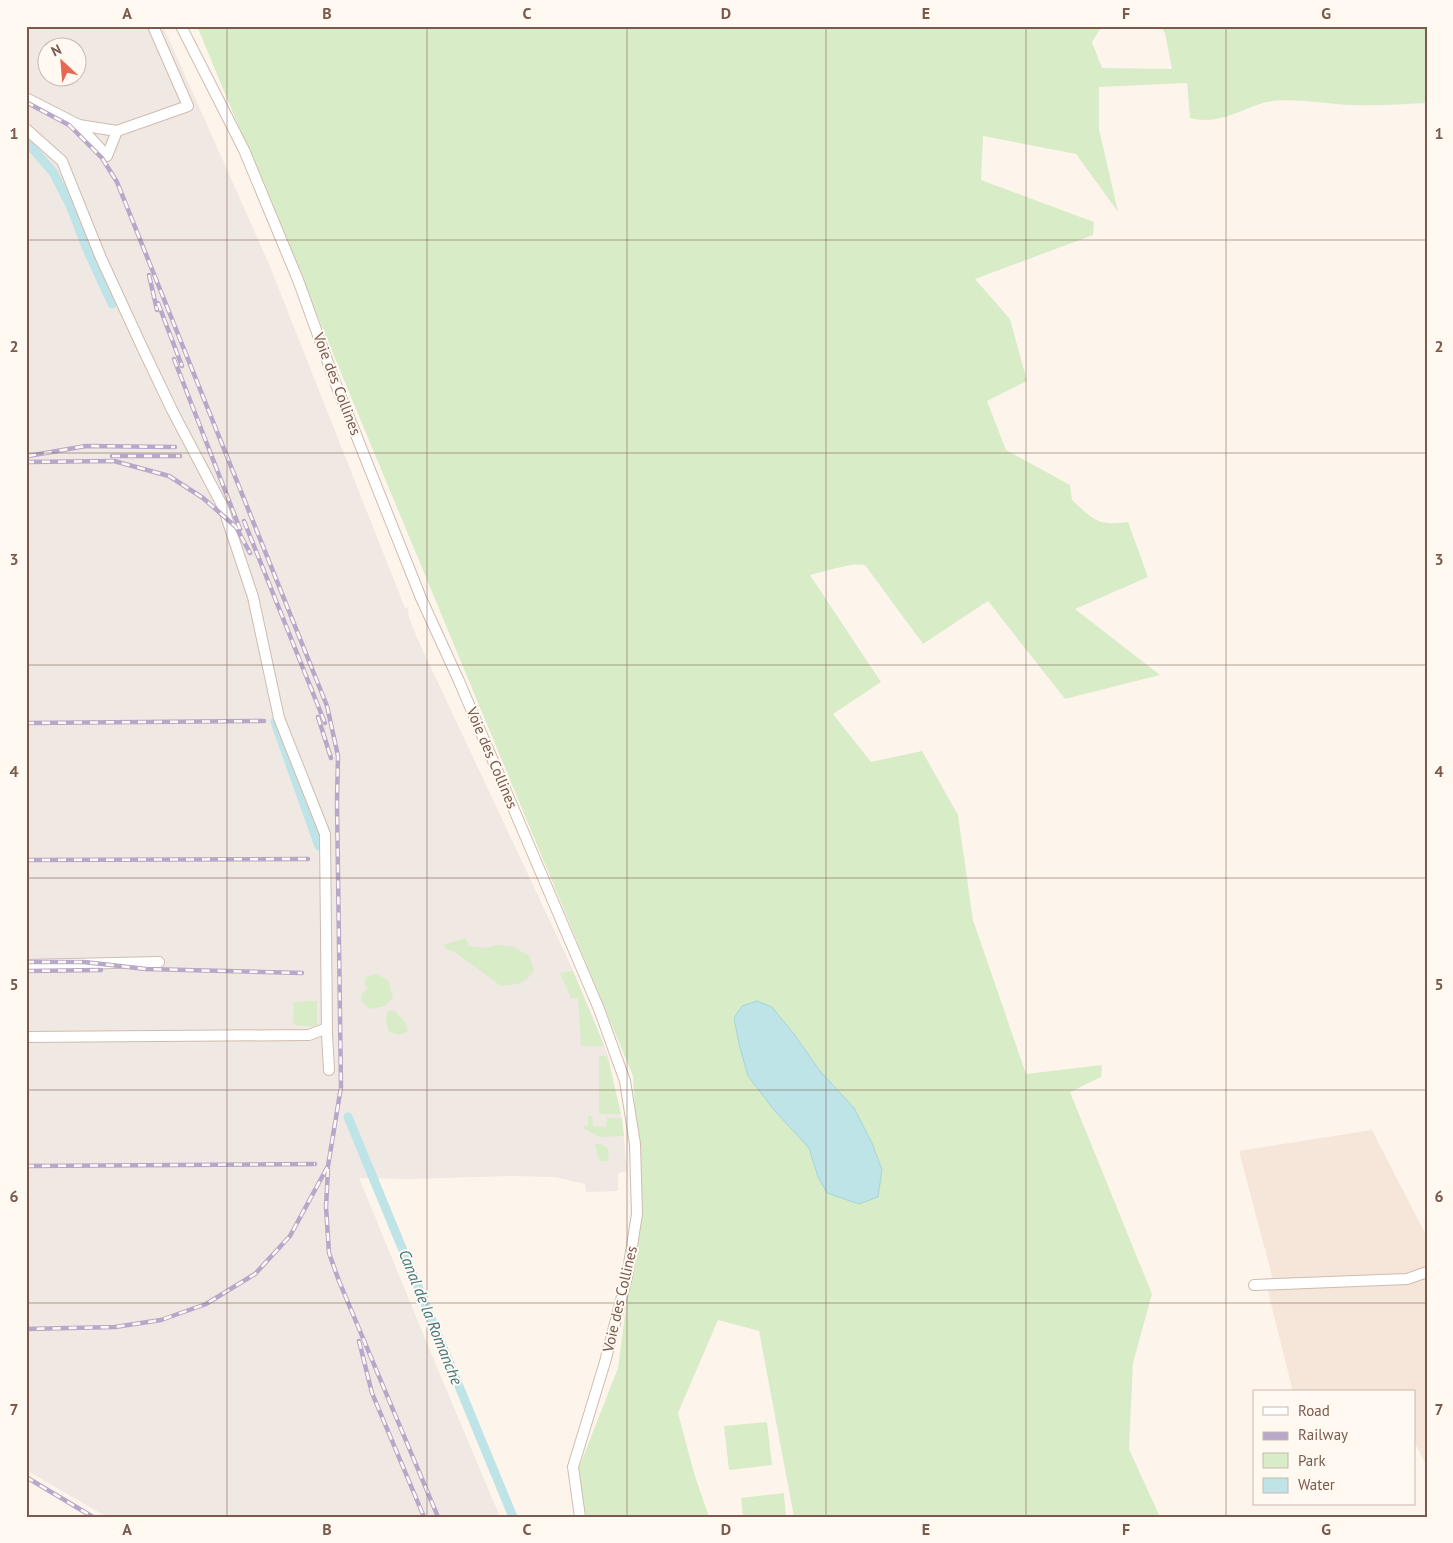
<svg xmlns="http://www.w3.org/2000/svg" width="1453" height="1543" font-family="'PT Sans',sans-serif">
  <rect width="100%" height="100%" fill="#fdf5eb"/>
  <!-- residential -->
  <polygon fill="#f5e6d9" points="1372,1130 1427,1237 1427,1467 1416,1445 1414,1445 1414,1392 1293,1392 1267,1288 1272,1276 1239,1151"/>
  <!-- industrial -->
  <path fill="#efe8e3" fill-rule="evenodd" d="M26 26H163L269 264 405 608 407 607 409 614 408 615 417 638 571 966 598 1029 609 1059 622 1120 627 1171 618 1173V1191L586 1192 585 1184 554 1177 514 1176 409 1179 359 1178 431 1353 500 1517H107L26 1470ZM48 48H78V78H48Z"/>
  <!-- green -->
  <g fill="#d9ecc8" fill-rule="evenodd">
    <path d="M197 26H1102L1092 42 1102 68 1172 69 1165 33 1160 26H1427V103C1403 104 1378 106 1354 105 1329 105 1286 96 1263 103 1237 111 1219 125 1190 118L1187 83 1099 87V129L1118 212 1076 154 983 136 981 180 1094 222 1093 235 975 279 1010 319 1027 381 987 401 1006 450 1070 485 1072 500C1094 520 1097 526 1128 522L1148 577 1075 609 1160 675 1065 699 988 601 923 644 865 565C852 562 823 572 810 575L881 682 833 714 871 762 922 751 958 815 973 920 1026 1074 1102 1065 1101 1077 1070 1092 1152 1294 1133 1363 1129 1449 1160 1517H794L759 1331 718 1320 678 1413 694 1473 709 1517H586L578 1470 618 1368 635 1238 639 1181 633 1076ZM794 1034 820 1071 854 1108 872 1143 882 1170 818 1177 809 1148 774 1110Z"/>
    <path d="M465 938 469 946 485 948 499 945 514 947 529 956 534 970C525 985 517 984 501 986L452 950 446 949 444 945Z"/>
    <polygon points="573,971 604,1046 581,1046 578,998 571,998 560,973"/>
    <polygon points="376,974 388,980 393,997 385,1006 370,1009 361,1001 362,994 368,988 365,984 366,977"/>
    <polygon points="317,1001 317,1026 298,1026 293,1022 294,1002"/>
    <polygon points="394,1010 405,1022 408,1031 400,1035 389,1032 386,1023 387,1012"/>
    <polygon points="599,1056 607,1056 621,1114 599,1114"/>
    <polygon points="588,1116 592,1116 593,1126 606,1127 607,1118 622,1118 624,1136 600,1137 585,1129 583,1125 588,1125"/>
    <polygon points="595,1144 601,1144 608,1148 609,1158 607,1161 600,1161 598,1157"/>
    <polygon points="767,1422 772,1465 729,1470 724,1426"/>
    <polygon points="784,1493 786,1517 743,1517 741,1498"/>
  </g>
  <!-- water -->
  <polygon fill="#bee4e8" stroke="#a4d5da" points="757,1001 772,1007 794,1034 820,1071 854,1108 872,1143 882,1170 878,1197 859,1204 827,1193 818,1177 809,1148 774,1110 748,1076 739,1044 734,1018 742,1006"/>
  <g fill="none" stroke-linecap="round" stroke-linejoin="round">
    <!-- canal -->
    <g stroke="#bee4e8" stroke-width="9">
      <polyline points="26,141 53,172 70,205 86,247 112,304"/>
      <polyline points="275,722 319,846"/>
      <polyline points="348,1117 513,1517"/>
    </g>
    <defs>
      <g id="minor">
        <polyline points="181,26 244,150 298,280 335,382 421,598 459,681 599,1009 625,1081 635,1144 637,1214 627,1277 605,1362 573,1467 580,1517"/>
        <polyline points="26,98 79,125 117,131"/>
        <polyline points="79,125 107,156 117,131 188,106 153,26"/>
        <polyline points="26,129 62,161 101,258 142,347 172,410 223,507 253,597 279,718 325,834 327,1034 329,1070"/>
        <polyline points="26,965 159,962"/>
        <polyline points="26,1037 309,1035 327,1028"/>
        <polyline points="1254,1285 1407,1279 1427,1272"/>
      </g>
    </defs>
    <!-- minor casing -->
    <use href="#minor" stroke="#d0bcaf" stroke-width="12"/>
    <!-- minor -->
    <use href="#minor" stroke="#fff" stroke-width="10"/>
    <defs>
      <g id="rail">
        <polyline points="26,102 69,125 102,158 117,182 327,706 338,756 337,802 341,1087 328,1166 290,1236 255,1274 206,1304 161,1320 115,1327 26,1329"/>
        <polyline points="149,275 157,310"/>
        <polyline points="158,303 182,366"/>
        <polyline points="174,359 240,529"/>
        <polyline points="28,456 86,446 175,447"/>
        <polyline points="112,456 180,456"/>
        <polyline points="26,462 114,461 169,476 203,498 236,527 250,553"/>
        <polyline points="244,521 325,723"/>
        <polyline points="318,717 331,758"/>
        <polyline points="26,723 264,721"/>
        <polyline points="26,860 308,859"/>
        <polyline points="26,962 84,962 146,969 302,973"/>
        <polyline points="26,971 101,970"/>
        <polyline points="26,1166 315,1164"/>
        <polyline points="328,1169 326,1207 329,1253 339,1281 438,1517"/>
        <polyline points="359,1341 372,1393 424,1517"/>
        <polyline points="26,1477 93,1517"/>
      </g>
    </defs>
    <!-- rail casing -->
    <use href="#rail" stroke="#b7a7c9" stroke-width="4.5"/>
    <!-- rail -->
    <use href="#rail" stroke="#fff9f2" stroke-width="2.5" stroke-dasharray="8" stroke-linecap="butt"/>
  </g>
  <!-- grid -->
  <path fill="none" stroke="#795a4d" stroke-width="1" stroke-opacity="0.55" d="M227 26V1517M427 26V1517M627 26V1517M826 26V1517M1026 26V1517M1226 26V1517M26 240H1427M26 453H1427M26 665H1427M26 878H1427M26 1090H1427M26 1303H1427"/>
  <g text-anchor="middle" stroke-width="4" stroke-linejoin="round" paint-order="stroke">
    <!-- street labels -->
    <g font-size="15" fill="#795a4d" stroke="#fff9f2">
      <text transform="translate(337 384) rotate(69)" y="5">Voie des Collines</text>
      <text transform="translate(492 758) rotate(67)" y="5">Voie des Collines</text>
      <text transform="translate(620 1299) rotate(-77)" y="5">Voie des Collines</text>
    </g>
    <!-- water labels -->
    <g font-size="16" font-style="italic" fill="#40787e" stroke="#fff9f2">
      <text transform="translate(431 1317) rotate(68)" y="6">Canal de la Romanche</text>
    </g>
  </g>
  <!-- border -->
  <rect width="1453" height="1543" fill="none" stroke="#fff9f2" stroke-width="55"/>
  <!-- legend -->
  <rect x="1253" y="1390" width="162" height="115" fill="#fff9f2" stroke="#c9b9b0"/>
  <rect x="1263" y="1407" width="25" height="8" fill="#ffffff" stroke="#c9b9b0"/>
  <text x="1298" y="1416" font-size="15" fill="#795a4d">Road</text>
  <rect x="1263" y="1432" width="25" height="8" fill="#b7a7c9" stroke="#c9b9b0"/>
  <text x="1298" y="1440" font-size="15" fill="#795a4d">Railway</text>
  <rect x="1263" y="1453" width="25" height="15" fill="#d9ecc8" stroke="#c9b9b0"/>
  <text x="1298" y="1466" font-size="15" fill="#795a4d">Park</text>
  <rect x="1263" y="1478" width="25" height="15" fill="#bee4e8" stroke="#c9b9b0"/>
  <text x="1298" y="1490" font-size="15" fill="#795a4d">Water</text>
  <!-- north arrow -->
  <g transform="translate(62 62) rotate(334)"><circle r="24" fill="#fff9f2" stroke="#c9b9b0"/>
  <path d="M0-4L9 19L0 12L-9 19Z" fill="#e76850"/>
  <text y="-8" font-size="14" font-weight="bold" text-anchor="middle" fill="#795a4d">N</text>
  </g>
  <rect x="28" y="28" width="1398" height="1488" fill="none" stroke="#795a4d" stroke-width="2"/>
  <g font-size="16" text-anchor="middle" font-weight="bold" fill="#795a4d">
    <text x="127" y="19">A</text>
    <text x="327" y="19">B</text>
    <text x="527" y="19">C</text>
    <text x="726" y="19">D</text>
    <text x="926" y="19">E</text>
    <text x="1126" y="19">F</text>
    <text x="1326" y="19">G</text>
    <text x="14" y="139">1</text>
    <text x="1439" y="139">1</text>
    <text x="14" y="352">2</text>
    <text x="1439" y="352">2</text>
    <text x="14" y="565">3</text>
    <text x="1439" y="565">3</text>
    <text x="14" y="777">4</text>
    <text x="1439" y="777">4</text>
    <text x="14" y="990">5</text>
    <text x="1439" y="990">5</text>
    <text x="14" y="1202">6</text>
    <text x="1439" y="1202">6</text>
    <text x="14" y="1415">7</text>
    <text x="1439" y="1415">7</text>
    <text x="127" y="1535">A</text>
    <text x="327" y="1535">B</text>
    <text x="527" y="1535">C</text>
    <text x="726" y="1535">D</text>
    <text x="926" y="1535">E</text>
    <text x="1126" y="1535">F</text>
    <text x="1326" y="1535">G</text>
  </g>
</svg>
